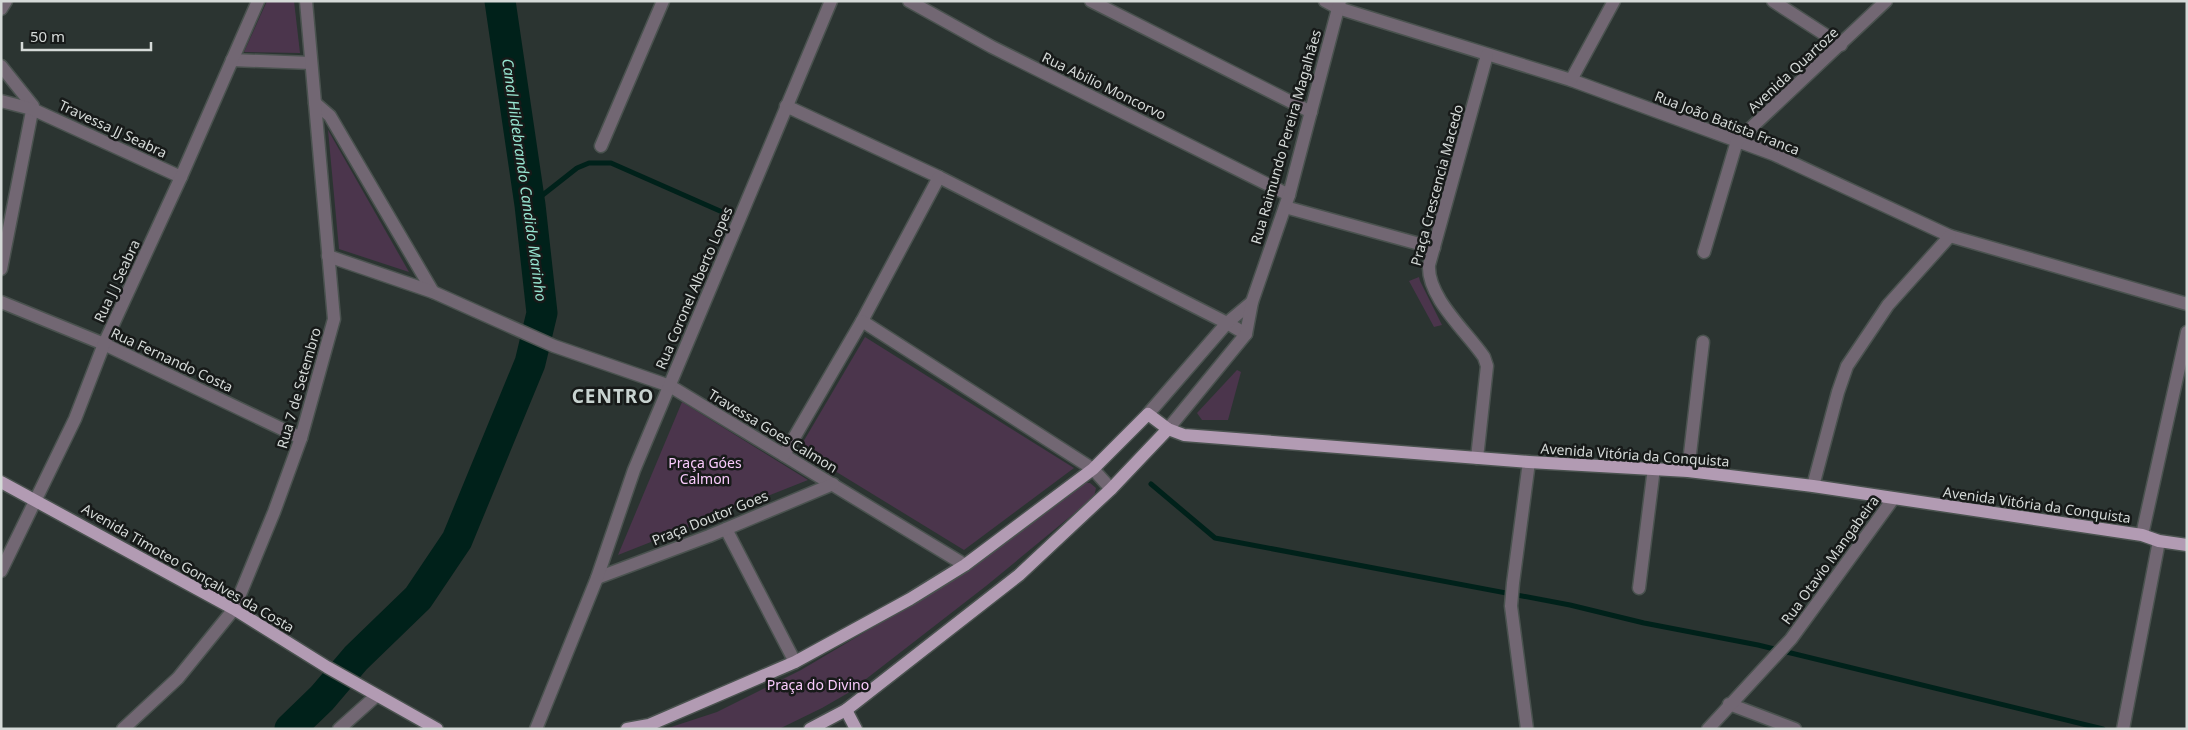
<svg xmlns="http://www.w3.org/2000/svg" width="2188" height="730" font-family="'Noto Sans',sans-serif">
  <rect width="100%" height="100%" fill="#2b3431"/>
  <!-- green -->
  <g fill="#4b354c">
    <polygon points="267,1 294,1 300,53 244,52"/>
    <polygon points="328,130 409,272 339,249"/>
    <polygon points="1419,277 1420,281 1442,325 1434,327 1409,281"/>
    <polygon points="865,337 1074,468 964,550 799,449"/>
    <polygon points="1237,370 1241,372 1228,420 1202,420 1197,413"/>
    <polygon points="682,402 808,480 618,555"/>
    <polygon points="1084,483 1090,483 1096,488 1094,497 986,586 848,693 822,708 779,729 665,729 717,712 801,670 914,603"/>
  </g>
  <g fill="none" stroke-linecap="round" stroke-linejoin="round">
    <!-- stream -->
    <g stroke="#00211a" stroke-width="5">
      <polyline points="530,205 577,168 589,163 611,163 720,211"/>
      <polyline points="1151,484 1215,538 1570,605 1644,623 1758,645 2103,729"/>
    </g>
    <!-- river -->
    <polyline stroke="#00211a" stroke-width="31" points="290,729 322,698 356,658 418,598 457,540 530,363 542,313 530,205 500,1"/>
    <defs>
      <g id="minor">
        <polyline points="909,1 992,47 1289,195"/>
        <polyline points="1091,1 1311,112"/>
        <polyline points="1325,1 1338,8 1571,80 1773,154 1950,236 2187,304"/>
        <polyline points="1773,1 1841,45"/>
        <polyline points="1,9 6,1"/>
        <polyline points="232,60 311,63"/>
        <polyline points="1,66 33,106 1,269"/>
        <polyline points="1571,80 1614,1"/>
        <polyline points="1,101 32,109 181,177"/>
        <polyline points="315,103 330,116 433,292"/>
        <polyline points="786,106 939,177 1227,323 1246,334"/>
        <polyline points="601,146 663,1"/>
        <polyline points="1285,207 1434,248"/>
        <polyline points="1704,252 1737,141 1886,1"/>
        <polyline points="328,256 433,292 554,346 670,386 965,565"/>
        <polyline points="1,302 104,344 301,438"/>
        <polyline points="862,321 939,177"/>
        <polyline points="1148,414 1227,323 1252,302"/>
        <polyline points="1168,429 1246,334 1252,302 1289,195 1340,1"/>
        <polyline points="784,455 862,321 1093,469 1111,489"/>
        <path d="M1477 458 1487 366 1484 357C1466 331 1427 297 1429 265L1487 55"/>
        <polyline points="1688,471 1703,342"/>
        <polyline points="1813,486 1838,392 1847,366 1888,305 1950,236"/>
        <polyline points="726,529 795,662"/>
        <polyline points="2142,535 2187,332"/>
        <polyline points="1,571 75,419 104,344 181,177 258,1"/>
        <polyline points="597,578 709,536 833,484"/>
        <polyline points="1639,588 1654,468"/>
        <polyline points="1729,704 1795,729"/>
        <polyline points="123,729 178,678 234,609 274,512 301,438 334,319 306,1"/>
        <polyline points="339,729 376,696"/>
        <polyline points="536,729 597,578 634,470 831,1"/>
        <polyline points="1527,729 1511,606 1513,583 1529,462"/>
        <polyline points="1708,729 1791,639 1893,499"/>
        <polyline points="2123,729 2159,541"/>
      </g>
      <g id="major">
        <polyline points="1,482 234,609 327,667 437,729"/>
        <polyline points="846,710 856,729"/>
        <polyline points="627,729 649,725 795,662 910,599 965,565 1093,469 1148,414 1168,429 1184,435 1529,462 1688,471 1813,486 2142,535 2159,541 2187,545"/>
        <polyline points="810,729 846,710 1019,575 1111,489 1168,429"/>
      </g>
    </defs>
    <!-- minor casing -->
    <use href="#minor" stroke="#4a524f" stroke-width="15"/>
    <!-- major casing -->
    <use href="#major" stroke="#4a524f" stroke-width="15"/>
    <!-- minor -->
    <use href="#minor" stroke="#726773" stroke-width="12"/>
    <!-- major -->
    <use href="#major" stroke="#b29bb3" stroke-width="12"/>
  </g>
  <g text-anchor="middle" stroke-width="5" stroke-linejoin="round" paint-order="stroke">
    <!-- street labels -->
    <g font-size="14" fill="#d5dad8" stroke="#171a19">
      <text transform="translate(1793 70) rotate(-43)" y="5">Avenida Quartoze</text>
      <text transform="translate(1104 86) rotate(26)" y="5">Rua Abilio Moncorvo</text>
      <text transform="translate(1727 123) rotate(21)" y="5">Rua João Batista Franca</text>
      <text transform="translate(113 129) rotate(25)" y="5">Travessa JJ Seabra</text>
      <text transform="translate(1286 137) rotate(-74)" y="5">Rua Raimundo Pereira Magalhães</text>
      <text transform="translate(1437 185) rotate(-75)" y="5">Praça Crescencia Macedo</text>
      <text transform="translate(117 281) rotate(-65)" y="5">Rua J J Seabra</text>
      <text transform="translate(694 288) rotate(-67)" y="5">Rua Coronel Alberto Lopes</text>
      <text transform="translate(172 360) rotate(25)" y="5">Rua Fernando Costa</text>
      <text transform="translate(299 388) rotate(-74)" y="5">Rua 7 de Setembro</text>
      <text transform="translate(773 431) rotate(31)" y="5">Travessa Goes Calmon</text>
      <text transform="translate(1635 455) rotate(4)" y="5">Avenida Vitória da Conquista</text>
      <text transform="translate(2037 505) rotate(8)" y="5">Avenida Vitória da Conquista</text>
      <text transform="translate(710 518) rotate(-22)" y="5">Praça Doutor Goes</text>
      <text transform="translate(1830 560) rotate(-54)" y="5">Rua Otavio Mangabeira</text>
      <text transform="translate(188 568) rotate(30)" y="5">Avenida Timoteo Gonçalves da Costa</text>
    </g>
    <!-- park labels -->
    <g font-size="14" fill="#f9cbfc" stroke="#171a19">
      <text x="705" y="468">Praça Góes<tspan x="705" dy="16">Calmon</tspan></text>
      <text x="818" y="690">Praça do Divino</text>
    </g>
    <!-- water labels -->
    <g font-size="15" font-style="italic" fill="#97e4d0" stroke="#171a19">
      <text transform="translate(524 180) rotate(82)" y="5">Canal Hildebrando Candido Marinho</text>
    </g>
    <!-- district labels -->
    <g font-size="19" font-weight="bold" letter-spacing="1" fill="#c8d3d0" stroke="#171a19">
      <text x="613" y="403">CENTRO</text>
    </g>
  </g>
  <!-- border -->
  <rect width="2188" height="730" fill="none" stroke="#d5dad8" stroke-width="5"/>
  <!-- scale -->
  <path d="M22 42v8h129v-8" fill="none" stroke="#d5dad8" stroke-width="2.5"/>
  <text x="30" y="42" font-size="15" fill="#d5dad8" stroke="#171a19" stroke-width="4" paint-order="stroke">50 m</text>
</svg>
